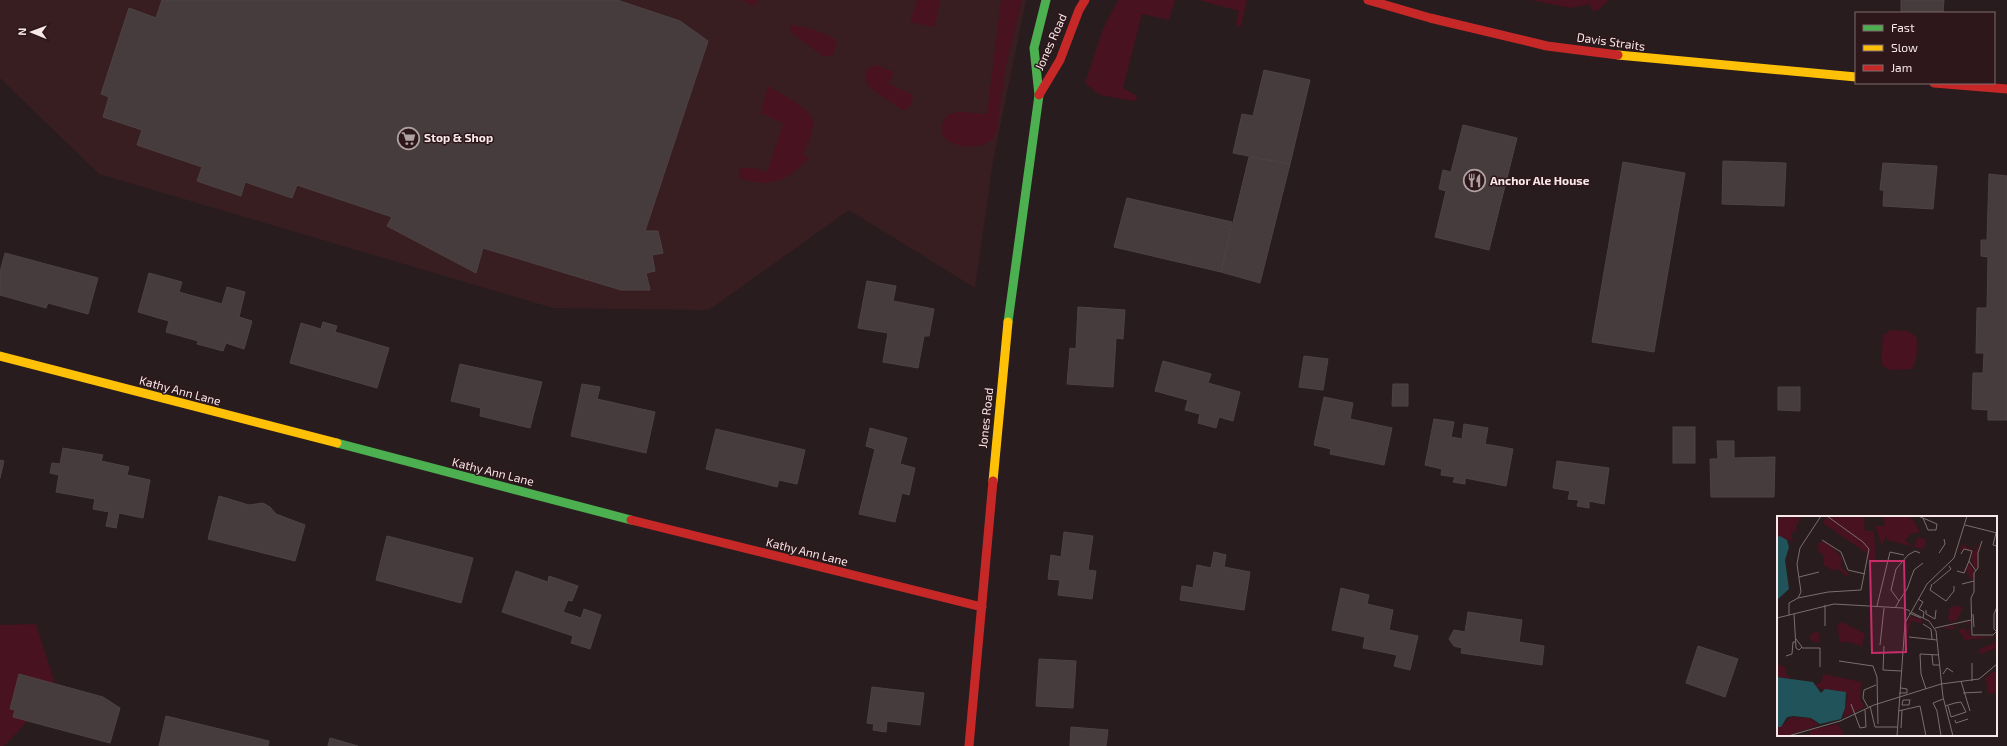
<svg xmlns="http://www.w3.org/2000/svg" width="2007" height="746" font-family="'Exo 2',sans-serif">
  <rect width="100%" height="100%" fill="#281c1e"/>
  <!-- built -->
  <polygon fill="#381e21" points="0,0 1026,0 993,161 975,288 849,210 709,310 553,308 99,174 0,78"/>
  <!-- green -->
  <g fill="#491220">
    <polygon points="742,0 759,0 753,6"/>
    <polygon points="917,0 940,0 935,27 910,22"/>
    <path d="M1001 0H1022L1006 65 996 135C986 151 951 150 942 134 940 103 968 114 987 114Z"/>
    <polygon points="1118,0 1175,0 1169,20 1142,14 1123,88 1137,96 1136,100 1132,101 1100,95 1085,83 1103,29"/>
    <polygon points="1199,0 1247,0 1241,26 1238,27 1236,23 1239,11"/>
    <polygon points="1531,0 1609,0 1598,10 1593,11 1589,4 1571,8"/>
    <path d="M792 25C807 27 822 32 835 39L837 44 832 56H823L793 34 789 29Z"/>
    <path d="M876 65 894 72 889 84 912 94C914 99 911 107 906 110L899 108 870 88C865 82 864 76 867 69Z"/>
    <path d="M768 86C778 92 812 109 813 121 814 132 807 144 803 154L809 158C788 180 771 189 740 178L739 170C747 164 758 170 767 172L783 123 760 113Z"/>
    <path d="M1891 330 1907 331 1916 336C1919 345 1917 361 1912 369L1890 370 1883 366 1881 360 1883 335Z"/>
    <polygon points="36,624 57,690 4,746 0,746 0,625"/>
  </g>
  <!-- building -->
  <g fill="#463b3d" stroke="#4d4344">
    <polygon points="162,0 617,0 680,21 708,41 645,231 658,231 663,253 652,255 655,271 646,273 650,290 621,290 483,248 476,273 387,226 392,217 297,185 292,198 245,182 241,196 197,181 202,167 137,145 142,130 103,117 109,97 101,94 129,8 156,18"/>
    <polygon points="1901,0 1944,0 1943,13 1901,13"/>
    <polygon points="1264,70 1310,80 1290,164 1233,153 1242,114 1253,116"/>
    <polygon points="1463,125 1517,138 1489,250 1435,237 1446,191 1439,189 1443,170 1451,172"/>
    <polygon points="1249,157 1290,164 1260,283 1221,272"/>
    <polygon points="1723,161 1786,163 1784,206 1722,204"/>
    <polygon points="1623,162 1685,173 1654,352 1592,342"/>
    <polygon points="1883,163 1937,166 1933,209 1883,206 1884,190 1880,190"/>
    <polygon points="1989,174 2007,176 2007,420 1988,420 1988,410 1972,409 1973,373 1983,373 1984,353 1976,353 1977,308 1987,308 1988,257 1981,256 1981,240 1987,240"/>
    <polygon points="1127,198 1232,222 1221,272 1114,247"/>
    <polygon points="5,253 98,278 88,314 48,303 46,308 0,295 0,272"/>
    <polygon points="149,273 182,282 179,292 222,304 227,287 245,292 239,317 252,321 244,349 226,343 223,351 197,344 198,341 166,332 169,321 138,312"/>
    <polygon points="867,281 896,286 893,301 934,309 929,336 924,336 918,368 883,362 888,333 858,328"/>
    <polygon points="1078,307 1125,310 1123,339 1116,338 1113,387 1067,384 1070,348 1076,349"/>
    <polygon points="323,322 337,326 335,332 389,348 377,388 290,363 301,323 321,329"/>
    <polygon points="1304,356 1328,359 1323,390 1299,387"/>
    <polygon points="1163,361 1211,374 1208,383 1240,392 1233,421 1219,417 1216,428 1198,423 1200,414 1185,410 1188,400 1155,391"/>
    <polygon points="460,364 542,382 530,428 480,416 481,408 451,401"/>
    <polygon points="582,384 600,387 597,399 655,412 646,453 571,436"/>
    <polygon points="1393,384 1408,384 1408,406 1392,406"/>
    <polygon points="1778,387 1800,387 1800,411 1778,410"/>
    <polygon points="1324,397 1353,403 1350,419 1392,428 1384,465 1330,454 1331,449 1314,445"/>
    <polygon points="1434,419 1454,422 1451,437 1462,439 1464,424 1488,428 1485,444 1513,449 1506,486 1465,478 1465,484 1453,482 1455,477 1441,475 1442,469 1425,465"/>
    <rect x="1673" y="427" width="22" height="36"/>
    <polygon points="870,428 907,438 900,464 915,468 909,495 902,493 895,522 859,514 875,449 866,446"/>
    <polygon points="716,429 805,450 797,484 779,480 777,487 706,469"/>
    <polygon points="1717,441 1734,441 1734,458 1775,457 1774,497 1711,497 1710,459 1718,459"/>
    <polygon points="63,448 103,455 101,461 129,467 127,475 150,480 143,518 119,513 116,528 106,526 109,512 93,509 95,499 56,492 59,475 50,473 52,463 60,464"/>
    <polygon points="0,460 4,461 0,478"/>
    <polygon points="1557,461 1609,468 1604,504 1589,501 1589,508 1577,506 1579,500 1568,499 1570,491 1553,488"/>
    <polygon points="219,496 249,505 263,503 270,507 276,514 305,525 295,561 208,539"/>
    <polygon points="1064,532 1093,536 1088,570 1096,571 1092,599 1058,595 1060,580 1048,579 1051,555 1061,557"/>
    <polygon points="387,536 473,558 461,603 376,580"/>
    <polygon points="1214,552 1226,555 1224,567 1250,572 1244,610 1180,600 1182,586 1193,588 1197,565 1211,568"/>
    <polygon points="516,571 548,582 549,576 578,586 572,601 568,600 563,612 581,618 584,609 601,615 590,649 571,643 573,636 502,612"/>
    <polygon points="1341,588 1369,595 1367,604 1393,610 1389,630 1418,636 1410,670 1394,666 1397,655 1363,648 1365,637 1332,630"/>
    <polygon points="1468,612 1522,620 1519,642 1544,646 1542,665 1461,653 1462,648 1454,646 1449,639 1454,630 1465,632"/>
    <polygon points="1698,646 1738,659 1725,697 1686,683"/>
    <polygon points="1039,659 1076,661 1073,708 1036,706"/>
    <polygon points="19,674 103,697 120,708 110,743 13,717 15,710 10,709"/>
    <polygon points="872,687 924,693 920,725 887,721 886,732 873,730 874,724 867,723"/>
    <polygon points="166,716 269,741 268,746 159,746"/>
    <polygon points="1071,727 1108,730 1106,746 1070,746"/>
    <polygon points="330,738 358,746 328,746"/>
  </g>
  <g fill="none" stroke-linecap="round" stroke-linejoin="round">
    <!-- fast -->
    <g stroke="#4caf50" stroke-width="9">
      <polyline points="1008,322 1039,95 1034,48 1046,0"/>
      <polyline points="337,443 631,520"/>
    </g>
    <!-- slow -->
    <g stroke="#ffc107" stroke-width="9">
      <polyline points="1618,55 1856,77"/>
      <polyline points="0,356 337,443"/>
      <polyline points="993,481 1008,322"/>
    </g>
    <!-- jam -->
    <g stroke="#c62828" stroke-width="9">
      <polyline points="1368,0 1430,18 1547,46 1618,55"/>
      <polyline points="1934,83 2007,89"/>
      <polyline points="1039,95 1060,60 1079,10 1085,0"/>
      <polyline points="631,520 982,607"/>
      <polyline points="969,746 993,481"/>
    </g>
  </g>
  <!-- icons -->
  <defs>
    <symbol id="supermarket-ring" viewBox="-11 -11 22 22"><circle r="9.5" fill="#2d171b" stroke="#afa1a2" stroke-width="1.5"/><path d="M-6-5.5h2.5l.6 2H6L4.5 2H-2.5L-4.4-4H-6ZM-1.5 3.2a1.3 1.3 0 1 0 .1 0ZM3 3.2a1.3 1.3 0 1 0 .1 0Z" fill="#afa1a2"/></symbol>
    <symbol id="restaurant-ring" viewBox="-11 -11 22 22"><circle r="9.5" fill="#2d171b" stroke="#afa1a2" stroke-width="1.5"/><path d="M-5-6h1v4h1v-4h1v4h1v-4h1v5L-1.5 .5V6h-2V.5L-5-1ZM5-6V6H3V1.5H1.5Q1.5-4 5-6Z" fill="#afa1a2"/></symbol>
  </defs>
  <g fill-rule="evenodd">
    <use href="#supermarket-ring" x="396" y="126" width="25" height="25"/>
    <use href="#restaurant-ring" x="1462" y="168" width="25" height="25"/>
  </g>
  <g text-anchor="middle" stroke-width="3" stroke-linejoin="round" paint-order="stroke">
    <!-- street labels -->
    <g font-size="12" fill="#f8e8e9" stroke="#2d171b">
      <text transform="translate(1051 42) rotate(-66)" y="4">Jones Road</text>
      <text transform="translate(1611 42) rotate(8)" y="4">Davis Straits</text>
      <text transform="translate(180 391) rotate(15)" y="4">Kathy Ann Lane</text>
      <text transform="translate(986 418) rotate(-84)" y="4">Jones Road</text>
      <text transform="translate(493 472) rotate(14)" y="4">Kathy Ann Lane</text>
      <text transform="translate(807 552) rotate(14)" y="4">Kathy Ann Lane</text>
    </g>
    <!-- poi labels -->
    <g font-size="12" font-weight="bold" fill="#f8e8e9" stroke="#2d171b" text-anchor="start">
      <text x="424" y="142">Stop &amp; Shop</text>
      <text x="1490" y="185">Anchor Ale House</text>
    </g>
  </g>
  <!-- overview -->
  <g transform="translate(1777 516)">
    <rect width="220" height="220" fill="#281c1e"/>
    <path d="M3 0H24L19 11 20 15 14 16 16 25 0 21V6ZM50 0H87L88 15H97L99 47 96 48 91 44V38L46 7ZM106 0H130L136 4 143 16 134 18 128 24 137 31 141 21 148 23 149 27 146 33 110 24 109 19 105 30 98 10H108ZM42 26H49L62 38 65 42 64 52 71 56 70 61 61 53 56 55 47 49 46 39 40 33ZM202 26 200 52 198 53 194 43 196 35 187 32 182 36 185 28 198 35ZM192 46 197 55 195 65 190 55 186 60ZM180 89 186 92 179 105 174 106 171 102 173 92ZM133 100 146 104 144 107 134 105 131 119 129 113ZM65 106 88 118 85 130 72 126H63L60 110ZM192 106 193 113 192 118 193 120 216 121 220 117 219 121 188 124 181 113 187 112 190 116 193 110 190 107 176 110 178 112 174 113 165 112ZM39 116 42 117 43 127 33 124 34 118ZM220 126V132L203 138 202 133ZM0 148 8 151 9 158 15 162 0 161ZM216 156H220V176L212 178 208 162ZM46 158 84 166 83 182 87 191 66 202 71 178 56 177 37 170 45 165ZM14 201 33 202 42 209 9 220H0V210L7 208ZM61 208 68 220H33V214Z" fill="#491220"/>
    <path d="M3 20 10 24 12 31 8 44 12 73 0 84V21ZM0 161 36 166 44 177 48 173 69 176 68 192 64 203 43 208 34 202 16 200 10 201 4 211H0Z" fill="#20545a"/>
    <path fill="none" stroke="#7b6e6f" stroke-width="1" d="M141 0 146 2 160 8 159 14H151L146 2M188 9 220 17M219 17 216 29 220 30M45 24 64 36 71 54 88 58M205 25 201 37V52L197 57V76L194 82 195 119H216L220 115M162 37 168 28 167 23M184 38 187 33 195 35 192 45 199 55M180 55 187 57 192 45M22 61 42 56M155 68 153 74 169 85 177 75V70M156 68 174 53 172 50M185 68 197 65M21 82 24 76 20 48 23 32 44 0M141 83 146 86 142 93 147 96 146 102M122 85 130 73 137 54 146 47M48 89V110M100 90 113 36 127 39M220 91 217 98V113L220 116M118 92 122 85 114 74 119 53 131 39 138 35 143 37M149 94V98L158 103 159 94M134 96 152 105 159 115 166 181 176 220M132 97 144 102M17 98 19 132 22 134 25 131 19 123M196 98 197 111M12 99V87L21 82 51 76 84 74 92 33 86 26 50 0M0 102 57 88 126 92 133 95M146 108 154 113 155 123M158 112 194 104M132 121 160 124M103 129 107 92M107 130 106 154 124 155M25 132H43V151M155 139 156 149H162M9 140 15 138 16 126H19M62 145 96 150 100 161 101 208M195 147V165M166 158 170 152 176 156M184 165 193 195M149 173 144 158 143 138 162 139M122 177H130V173L124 172M186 177 205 176M132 184H126L125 189H132L133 183M74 188 83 212 89 211 88 194M93 190 98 211H120M168 190 178 187 184 186 189 196 174 201 171 190M91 191 86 182 87 174 99 169M121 195 143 190 149 220M178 204 179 207 191 203M124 212 125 194M11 220 63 205 97 189 164 168 202 163 220 148M120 220 128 107 150 68 177 42 190 0M164 220 160 195 156 187 166 183"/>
    <path fill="#c72d69" fill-opacity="0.15" stroke="#c72d69" stroke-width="2" d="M93 45H127L129 136 95 137Z"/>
    <rect width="220" height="220" fill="none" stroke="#f8e8e9" stroke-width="2"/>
  </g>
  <!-- legend -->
  <rect x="1855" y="12" width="140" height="72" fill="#2d171b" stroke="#7e6b6d"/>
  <rect x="1863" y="25" width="20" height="6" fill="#4caf50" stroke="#7e6b6d"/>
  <text x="1891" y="32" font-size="12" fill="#f8e8e9">Fast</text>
  <rect x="1863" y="45" width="20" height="6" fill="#ffc107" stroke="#7e6b6d"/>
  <text x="1891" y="52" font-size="12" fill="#f8e8e9">Slow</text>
  <rect x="1863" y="65" width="20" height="6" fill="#c62828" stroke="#7e6b6d"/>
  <text x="1891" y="72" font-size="12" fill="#f8e8e9">Jam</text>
  <!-- north arrow -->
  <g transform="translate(32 32) rotate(271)" stroke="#2d171b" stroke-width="3" paint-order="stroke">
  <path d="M0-3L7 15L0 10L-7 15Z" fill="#f8e8e9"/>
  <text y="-6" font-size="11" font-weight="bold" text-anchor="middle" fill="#f8e8e9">N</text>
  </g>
</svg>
